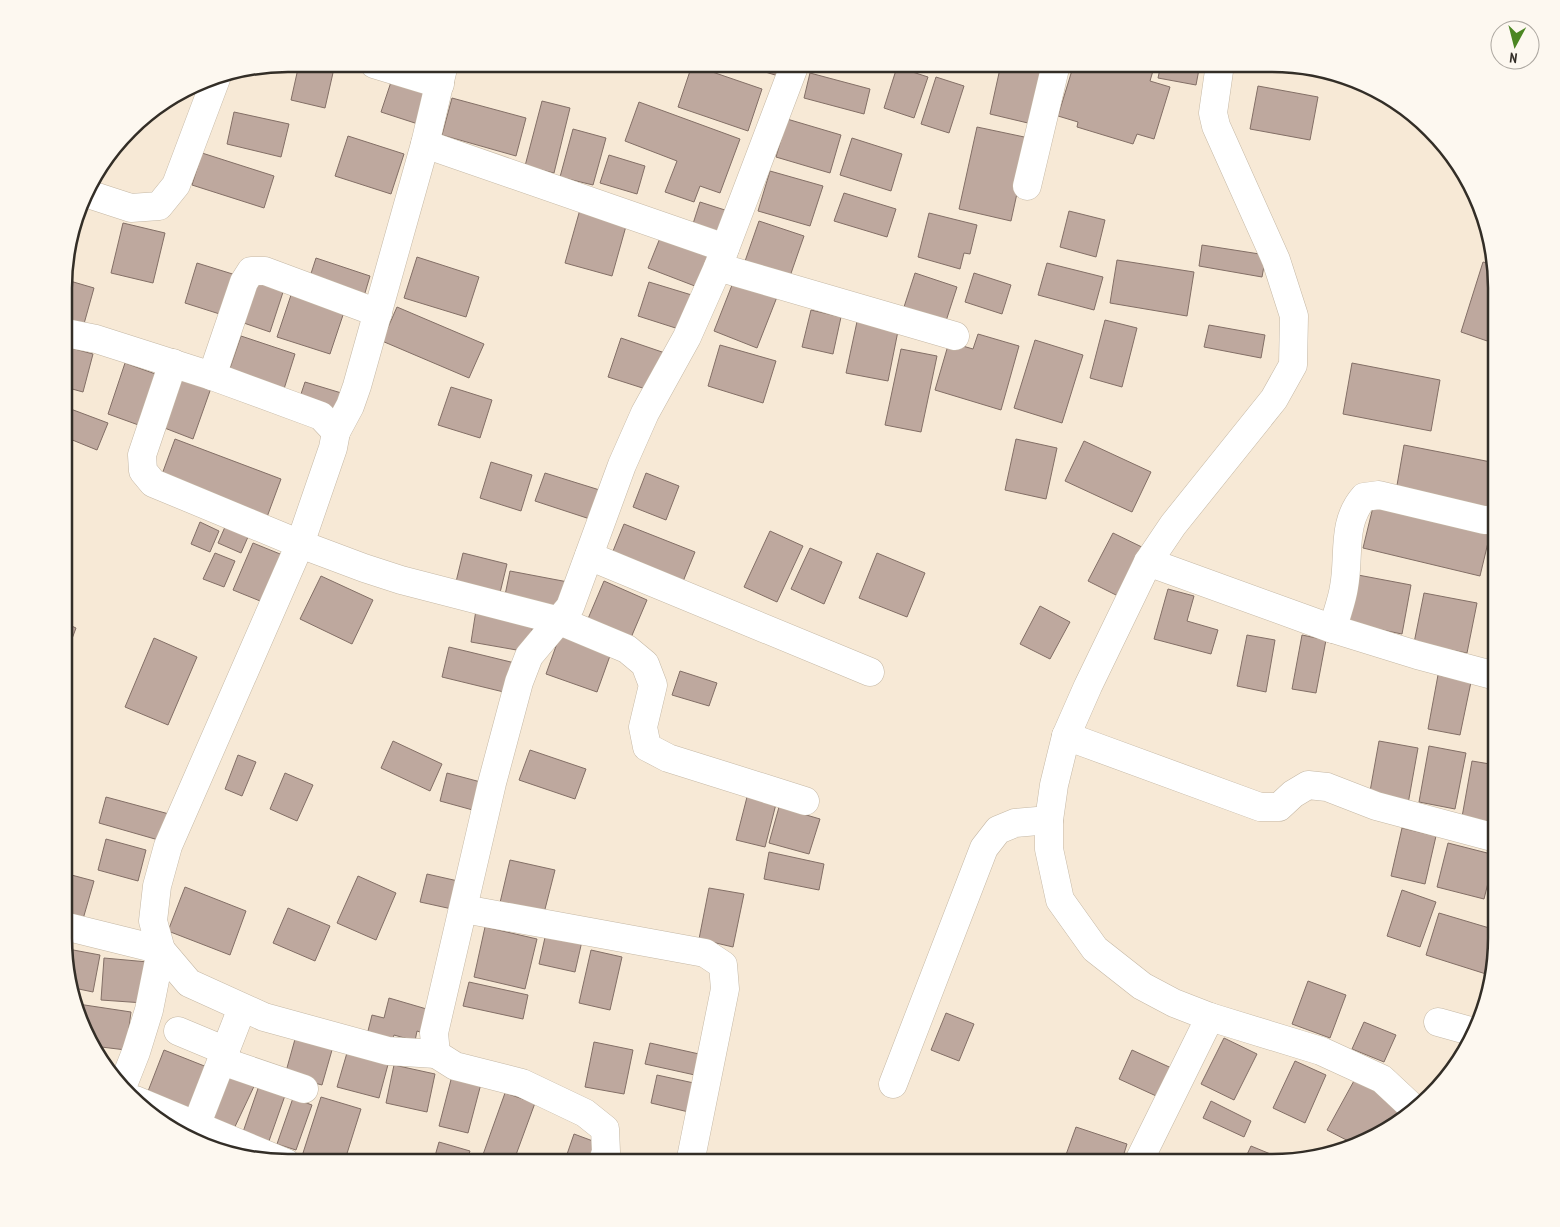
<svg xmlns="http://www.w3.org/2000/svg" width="1560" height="1227" font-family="'PT Sans Narrow',sans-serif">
  <rect width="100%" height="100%" fill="#f7e9d6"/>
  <!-- building -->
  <g fill="#bea89e" stroke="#836f66">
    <polygon points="299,64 335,64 325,108 291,100"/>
    <polygon points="729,64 757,64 755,72"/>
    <polygon points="764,64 790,64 785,78 762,71"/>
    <polygon points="1001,64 1046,64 1032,124 990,114"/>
    <polygon points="1080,64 1155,64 1150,81 1170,87 1154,139 1137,134 1133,144 1077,127 1078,122 1058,116 1073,67 1079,69"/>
    <polygon points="1161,64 1200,64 1196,85 1158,78"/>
    <polygon points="692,65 762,89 748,131 678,107"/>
    <polygon points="897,67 928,77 914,118 884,108"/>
    <polygon points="810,73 870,89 864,114 804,98"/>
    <polygon points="936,77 964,86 949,133 921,124"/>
    <polygon points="391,82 431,94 421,125 381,112"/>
    <polygon points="1258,86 1318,97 1310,140 1250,129"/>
    <polygon points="452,98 526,118 516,156 442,135"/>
    <polygon points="542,101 570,108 554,173 525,166"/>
    <polygon points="639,102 740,139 720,193 700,186 694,202 665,192 677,161 625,141"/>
    <polygon points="234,112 289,124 281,157 227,144"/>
    <polygon points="787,119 841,135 830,173 776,157"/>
    <polygon points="977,127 1029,138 1011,221 959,209"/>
    <polygon points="573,129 606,138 593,185 560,177"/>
    <polygon points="348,136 404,154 391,194 335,176"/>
    <polygon points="852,138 902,154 891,191 840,175"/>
    <polygon points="202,153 274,176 264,208 192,185"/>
    <polygon points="609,155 645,166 637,194 600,183"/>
    <polygon points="770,171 823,186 810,226 758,211"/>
    <polygon points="844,193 896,209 887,237 834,221"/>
    <polygon points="700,202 728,211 719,239 691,230"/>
    <polygon points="581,206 628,219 612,276 565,263"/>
    <polygon points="1069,211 1105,220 1096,257 1060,247"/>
    <polygon points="929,213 977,225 970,254 964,253 960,269 918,257"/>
    <polygon points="759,221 804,236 788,282 743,267"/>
    <polygon points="123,223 165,233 153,283 111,273"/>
    <polygon points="662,233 713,253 700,288 648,268"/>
    <polygon points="1202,245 1266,255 1262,277 1199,266"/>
    <polygon points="417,257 479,277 466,317 404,298"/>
    <polygon points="316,258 370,276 362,303 307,286"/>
    <polygon points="1117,260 1194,272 1187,316 1110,303"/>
    <polygon points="1483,262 1491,264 1496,289 1496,344 1461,332"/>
    <polygon points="197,263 239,276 226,316 185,303"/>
    <polygon points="1047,263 1103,277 1094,310 1038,295"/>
    <polygon points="915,273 957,287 946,321 904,307"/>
    <polygon points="974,273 1011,285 1002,314 965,302"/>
    <polygon points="253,276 285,286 270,332 238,321"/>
    <polygon points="734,280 777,297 757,348 714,331"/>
    <polygon points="70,281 94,288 82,331 66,326 66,296"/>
    <polygon points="649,282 695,296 685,331 638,316"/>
    <polygon points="291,295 344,312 330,354 277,337"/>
    <polygon points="397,307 484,344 469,378 382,341"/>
    <polygon points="811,310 841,317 833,354 802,347"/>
    <polygon points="858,317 899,326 888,381 846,373"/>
    <polygon points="1105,320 1137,328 1122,387 1090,378"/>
    <polygon points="1209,325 1265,335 1261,358 1204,347"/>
    <polygon points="978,334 1019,346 1001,410 935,390 949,342 973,349"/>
    <polygon points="241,336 295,354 284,389 229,371"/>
    <polygon points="621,338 665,353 652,391 608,377"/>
    <polygon points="1035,340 1083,355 1062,423 1014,408"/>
    <polygon points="720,345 776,361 763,403 708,386"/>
    <polygon points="71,348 93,354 83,392 65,387 65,370"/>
    <polygon points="901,349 937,356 921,432 885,425"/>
    <polygon points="125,363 161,376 144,427 108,414"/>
    <polygon points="1352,363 1440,380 1431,431 1343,414"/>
    <polygon points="180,377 211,388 193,439 162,427"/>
    <polygon points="305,382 348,395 343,413 299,400"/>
    <polygon points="451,387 492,400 480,438 438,425"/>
    <polygon points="68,408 108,423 97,450 65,437 65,415"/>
    <polygon points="175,439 281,479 267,517 161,477"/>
    <polygon points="1016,439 1057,448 1046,499 1005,490"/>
    <polygon points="1084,441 1151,472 1132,512 1065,481"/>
    <polygon points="1404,445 1496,463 1496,501 1494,509 1396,491"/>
    <polygon points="491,462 532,475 521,511 480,498"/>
    <polygon points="545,473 606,492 596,521 535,501"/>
    <polygon points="646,473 679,486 666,520 633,507"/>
    <polygon points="1374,503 1491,530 1480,576 1363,548"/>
    <polygon points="228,520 251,530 241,553 218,543"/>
    <polygon points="200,522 219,531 210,552 191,544"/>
    <polygon points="624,524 695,552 682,584 611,556"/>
    <polygon points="770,531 803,546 777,602 744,587"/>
    <polygon points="1113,533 1148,550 1124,599 1088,581"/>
    <polygon points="253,543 290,558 270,605 233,590"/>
    <polygon points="810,548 842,562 824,604 791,589"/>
    <polygon points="215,553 235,561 224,587 203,579"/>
    <polygon points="463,553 507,564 499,597 455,586"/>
    <polygon points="877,553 925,573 907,617 859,598"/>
    <polygon points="510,571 568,582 562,611 504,600"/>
    <polygon points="1358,575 1411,585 1402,634 1348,623"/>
    <polygon points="321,576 373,600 352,644 300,619"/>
    <polygon points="604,581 647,600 630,640 587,621"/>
    <polygon points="1168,589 1194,596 1187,621 1218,630 1211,654 1154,639"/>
    <polygon points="1424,593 1477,603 1467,653 1414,643"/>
    <polygon points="1040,606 1070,622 1050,659 1020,644"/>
    <polygon points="476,610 534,620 528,652 471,642"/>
    <polygon points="65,623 76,628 66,655 65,655"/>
    <polygon points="560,635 611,653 597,692 546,674"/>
    <polygon points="1247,635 1275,640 1266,692 1237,686"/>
    <polygon points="1302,635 1326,640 1316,693 1292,689"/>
    <polygon points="154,638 197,657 168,725 125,707"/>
    <polygon points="449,647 519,664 512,694 442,677"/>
    <polygon points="680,671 717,683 709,706 672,695"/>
    <polygon points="1438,675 1471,682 1460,735 1428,729"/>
    <polygon points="393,741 442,764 430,791 381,768"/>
    <polygon points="1379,741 1418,748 1408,804 1369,797"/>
    <polygon points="1429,746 1466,753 1455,809 1419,802"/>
    <polygon points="530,750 586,769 575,799 519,780"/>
    <polygon points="238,755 256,762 242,796 225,789"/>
    <polygon points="1472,761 1496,765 1496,823 1462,817"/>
    <polygon points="285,773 313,785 297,821 270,809"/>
    <polygon points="447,773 488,784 480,812 440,801"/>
    <polygon points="106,797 169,814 162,841 99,823"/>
    <polygon points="747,797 776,804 765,847 736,840"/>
    <polygon points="779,807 820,819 809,854 769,843"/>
    <polygon points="1402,828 1436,836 1425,884 1391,876"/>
    <polygon points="106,839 146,850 138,881 98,870"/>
    <polygon points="1448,843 1495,855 1484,899 1437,887"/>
    <polygon points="769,852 824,864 819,890 764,879"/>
    <polygon points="510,860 555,870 543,917 499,907"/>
    <polygon points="64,873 94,881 81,926 64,922"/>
    <polygon points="427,874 458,881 452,909 420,902"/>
    <polygon points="358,876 396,893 376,940 337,923"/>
    <polygon points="185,887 246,911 230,955 168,931"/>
    <polygon points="709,888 744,894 733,947 699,939"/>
    <polygon points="1402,890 1436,902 1420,947 1387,936"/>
    <polygon points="288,908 330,926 315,961 273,943"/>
    <polygon points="1439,913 1496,930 1496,942 1486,974 1426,955"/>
    <polygon points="485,927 537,939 525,989 474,977"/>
    <polygon points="546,933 582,941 575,972 539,964"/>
    <polygon points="68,949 100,955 93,992 74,988 66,960"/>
    <polygon points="591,950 622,957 610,1010 579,1003"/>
    <polygon points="104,958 148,962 144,1003 101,1000"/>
    <polygon points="1308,981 1346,995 1330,1038 1292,1024"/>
    <polygon points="469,982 528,995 523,1019 463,1006"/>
    <polygon points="389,998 430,1010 423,1033 417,1031 415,1041 394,1035 390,1046 366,1039 372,1015 384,1018"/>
    <polygon points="78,1004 131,1012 126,1050 93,1046 87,1038"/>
    <polygon points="946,1013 974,1024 959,1061 931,1050"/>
    <polygon points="1364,1022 1396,1035 1384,1062 1352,1049"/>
    <polygon points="297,1032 334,1043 322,1085 285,1075"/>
    <polygon points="1224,1038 1257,1054 1234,1100 1201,1084"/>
    <polygon points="594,1042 633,1050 624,1094 585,1087"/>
    <polygon points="650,1043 708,1056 704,1077 645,1064"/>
    <polygon points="349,1046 390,1057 379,1098 337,1087"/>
    <polygon points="164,1050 212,1069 193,1118 145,1099"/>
    <polygon points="1132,1050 1178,1071 1165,1100 1119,1079"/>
    <polygon points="1295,1061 1326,1075 1305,1123 1273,1108"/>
    <polygon points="394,1065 435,1074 427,1112 386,1103"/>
    <polygon points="229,1066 257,1080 232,1133 203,1120"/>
    <polygon points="453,1072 482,1080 468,1133 439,1126"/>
    <polygon points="657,1075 703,1085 697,1114 651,1103"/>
    <polygon points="262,1077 288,1087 269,1141 243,1132"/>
    <polygon points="1355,1079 1403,1104 1394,1120 1358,1146 1327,1130"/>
    <polygon points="505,1093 535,1103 513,1163 480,1163"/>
    <polygon points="321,1097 361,1109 344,1163 335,1163 303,1153"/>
    <polygon points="293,1098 312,1105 296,1150 277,1144"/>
    <polygon points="1211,1101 1251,1121 1244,1137 1203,1118"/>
    <polygon points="1076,1127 1127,1144 1121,1163 1063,1163"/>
    <polygon points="574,1134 601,1144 594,1163 564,1163"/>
    <polygon points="439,1142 470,1151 466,1163 433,1163"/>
    <polygon points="1251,1146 1285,1160 1271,1163 1243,1163"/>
  </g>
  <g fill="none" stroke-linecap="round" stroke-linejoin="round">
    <defs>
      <g id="minor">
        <polyline points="374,64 440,84"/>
        <polyline points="1220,64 1213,113 1216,126 1276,260 1294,316 1293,365 1274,399 1173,525 1148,562 1088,686 1066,736 1054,785 1049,820 1049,849 1060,900 1095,949 1142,986 1174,1003 1210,1017 1321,1051 1382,1079 1412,1107"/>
        <polyline points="425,144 725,248"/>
        <polyline points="1027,186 1056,64"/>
        <polyline points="88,194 131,208 159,206 176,185 217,76"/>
        <polyline points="718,267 955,336"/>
        <polyline points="66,333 96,339 212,376 321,416 336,432 333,448 300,544 168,846 157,886 153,921 161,950 149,1010 136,1052 123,1085"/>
        <polyline points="173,363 142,455 143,471 153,483 300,544 364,568 401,580 560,621 627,649 645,664 653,685 643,727 647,747 668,758 805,801"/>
        <polyline points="212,376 244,282 251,271 265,271 378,313"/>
        <polyline points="336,432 350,406 357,386 425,144 444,64"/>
        <polyline points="589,556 870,672"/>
        <polyline points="1148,562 1333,629 1417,655 1496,676"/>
        <path d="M1333 629C1336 615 1342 601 1344 587 1350 556 1341 523 1364 497L1379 495 1484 520H1496"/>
        <polyline points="1066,736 1260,807 1279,807 1293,794 1308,785 1327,787 1376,806 1496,838"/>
        <polyline points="464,909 705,953 723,965 725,989 690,1163"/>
        <polyline points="64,926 161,950 189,983 264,1017 388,1051 436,1054"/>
        <polyline points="1438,1022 1474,1032"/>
        <polyline points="178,1031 226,1051"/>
        <polyline points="222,1061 304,1089"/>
        <polyline points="893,1084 984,848 998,830 1015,823 1049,820"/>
        <polyline points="135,1100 286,1163"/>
        <polyline points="196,1126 242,1008"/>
        <polyline points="602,1163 606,1152 605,1129 585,1113 522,1083 455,1066 436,1054 434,1033 492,783 519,682 529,656 570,607 622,465 645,413 687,337 718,267 795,64"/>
        <polyline points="1138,1163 1210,1017"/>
      </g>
    </defs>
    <!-- minor casing -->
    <use href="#minor" stroke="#c5b8a5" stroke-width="29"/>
    <!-- minor -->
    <use href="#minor" stroke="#fff" stroke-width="28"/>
  </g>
  <!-- crop -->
  <path d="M0 0H1560V1227H0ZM288 72H1272A216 216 0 0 1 1488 288V938A216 216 0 0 1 1272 1154H288A216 216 0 0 1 72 938V288A216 216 0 0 1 288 72Z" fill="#fdf8f0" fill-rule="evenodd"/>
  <path fill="none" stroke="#332e27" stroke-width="2.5" d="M288 72H1272A216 216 0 0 1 1488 288V938A216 216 0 0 1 1272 1154H288A216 216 0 0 1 72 938V288A216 216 0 0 1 288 72Z"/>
  <!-- north arrow -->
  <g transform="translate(1515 45) rotate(187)"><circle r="24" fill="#fdf8f0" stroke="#aca7a0"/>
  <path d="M0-4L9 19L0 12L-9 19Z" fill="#4b8622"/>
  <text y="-8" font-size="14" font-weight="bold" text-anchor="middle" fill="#332e27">N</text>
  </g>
</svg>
